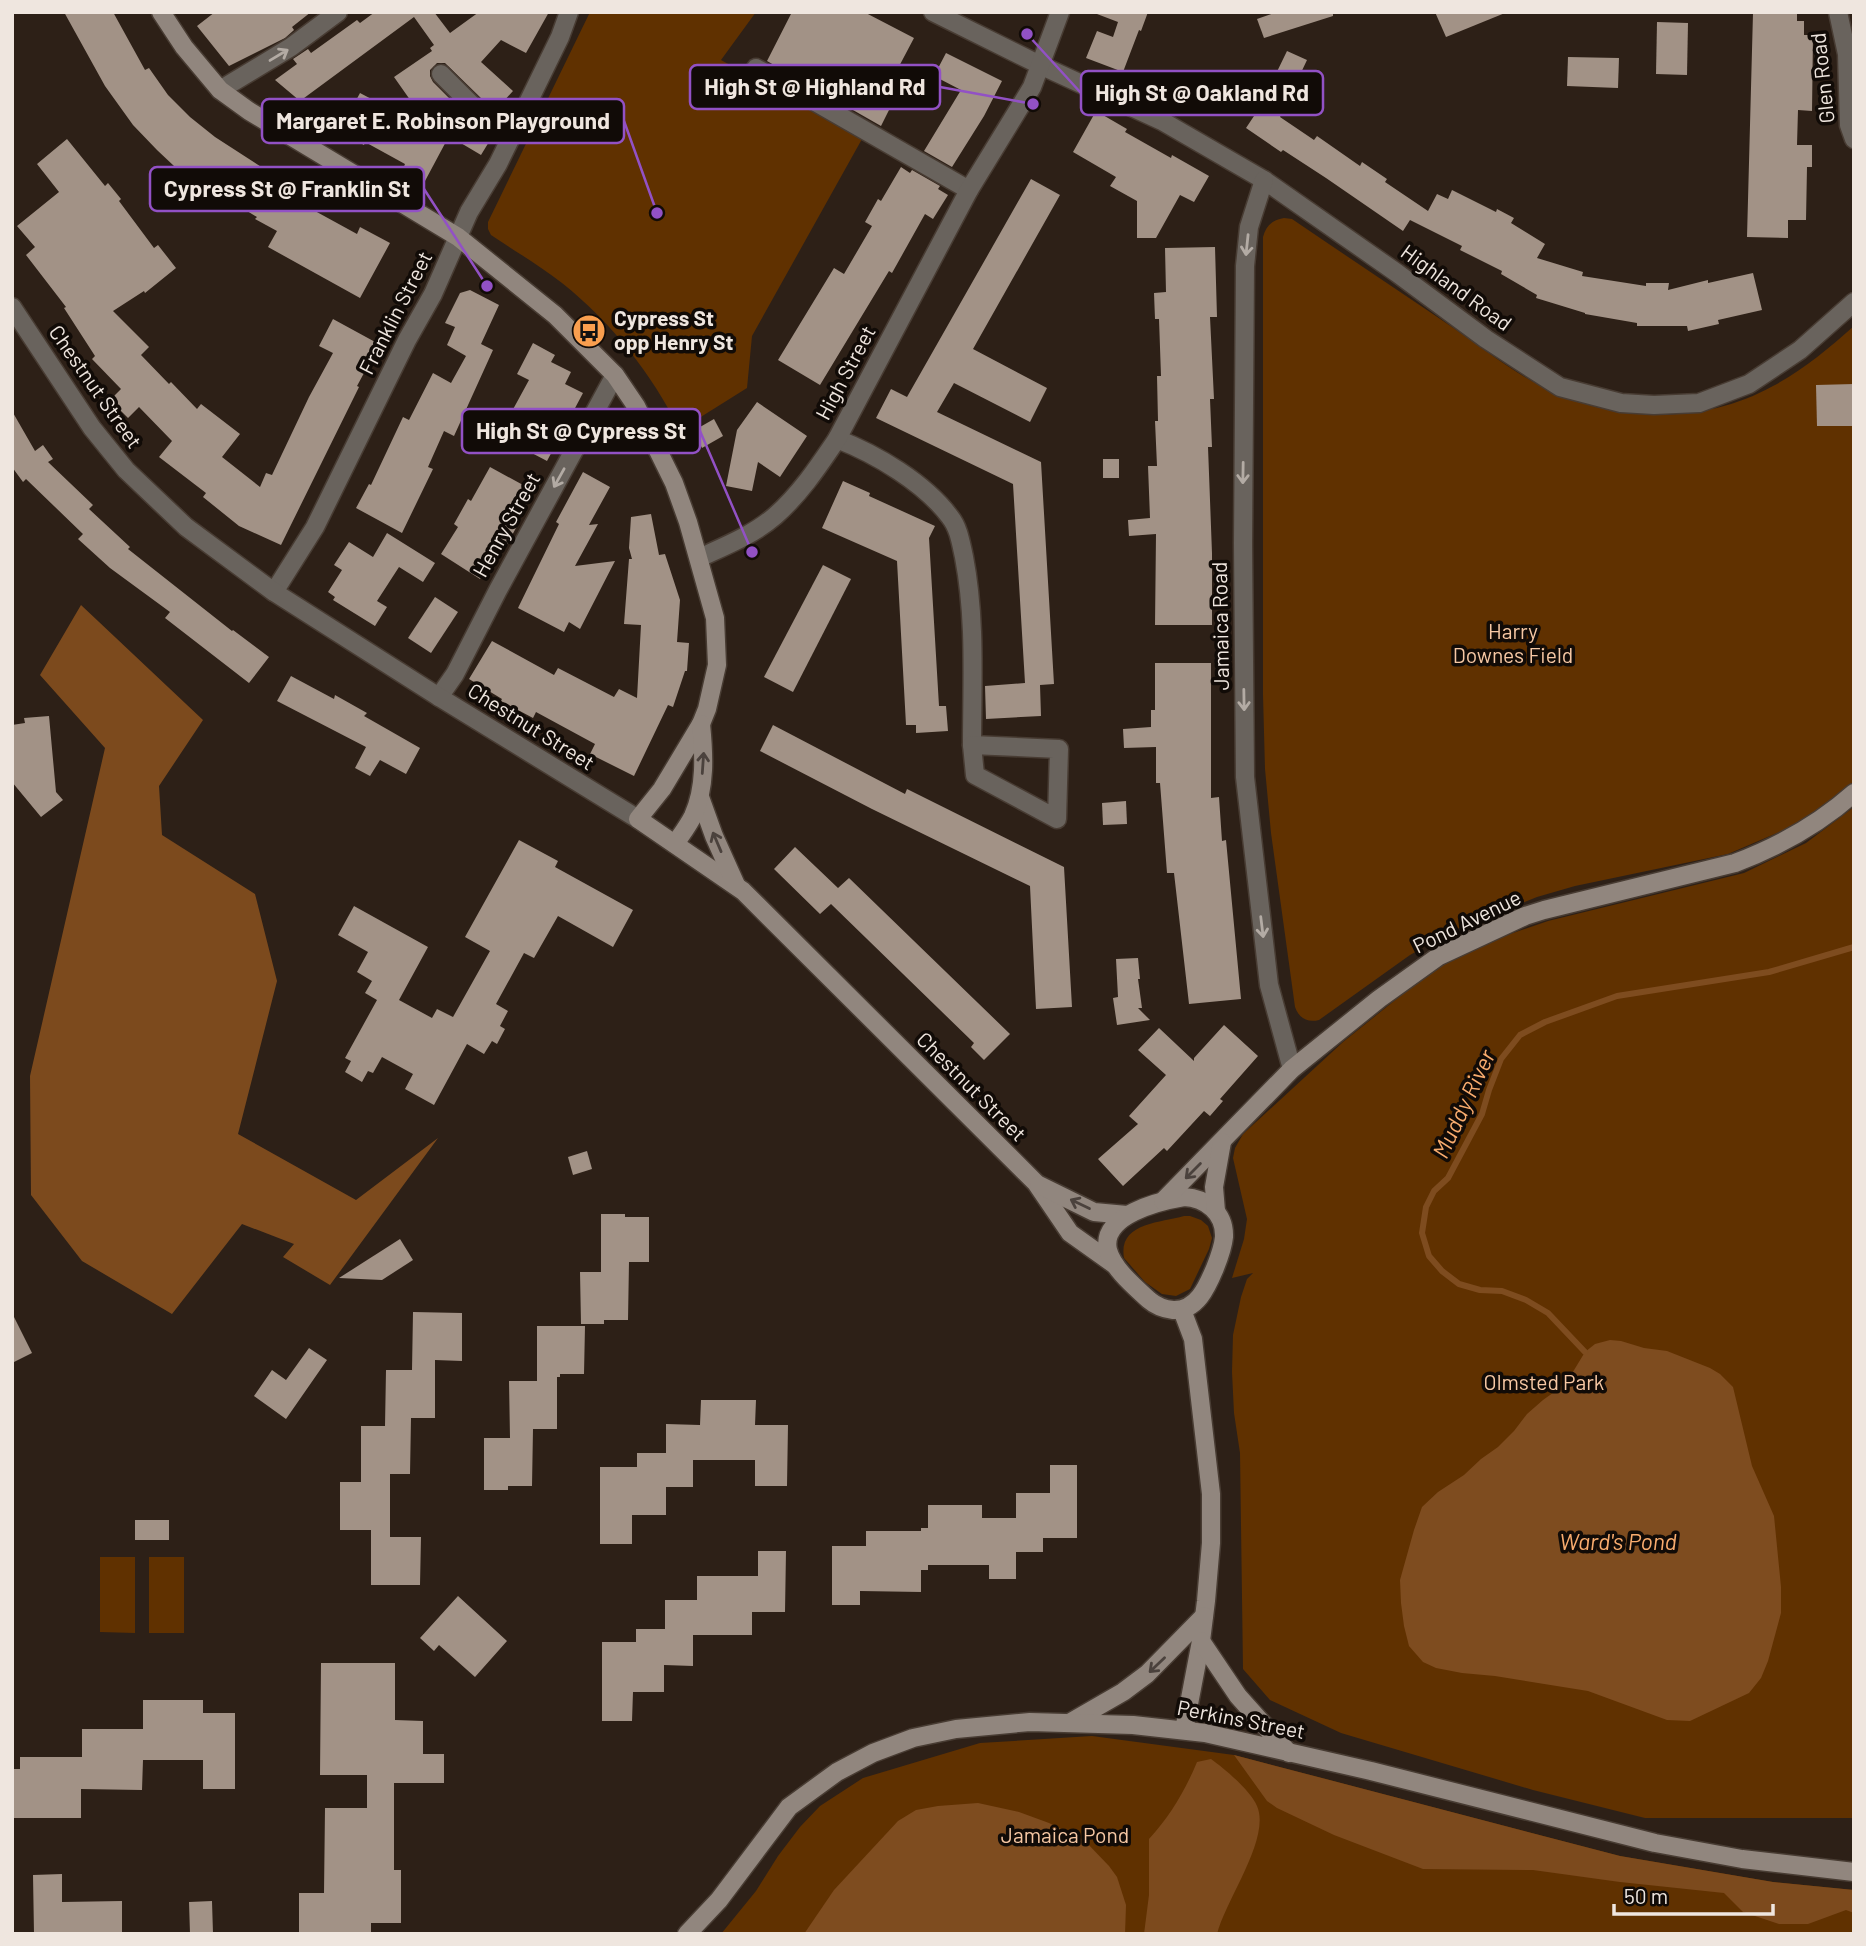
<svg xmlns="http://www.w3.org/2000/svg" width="1866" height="1946" font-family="Barlow,sans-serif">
  <rect width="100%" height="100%" fill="#2d2017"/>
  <!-- green -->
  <g fill="#603100">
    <path d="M590 12H756L721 60 862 139 752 336 747 388 680 430C651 373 612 323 562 283 540 266 515 251 491 235L488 229V222Z"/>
    <path d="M1284 218 1292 219C1346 256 1401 292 1455 329 1482 348 1509 369 1539 385 1611 423 1701 426 1773 386 1803 370 1828 349 1854 326V781L1843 795 1810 819 1728 854 1575 886 1537 897 1457 929 1410 955 1319 1020C1307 1023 1299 1018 1295 1007L1271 833 1265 769 1263 695V237C1266 226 1272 220 1284 218Z"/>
    <polygon points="1854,807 1854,1818 1645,1818 1533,1790 1341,1733 1270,1700 1243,1669 1240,1453 1234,1413 1232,1372 1233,1335 1241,1297 1247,1279 1253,1273 1232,1278 1244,1239 1247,1219 1233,1158 1235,1148 1243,1134 1343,1042 1440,964 1484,943 1548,921 1744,873 1806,843"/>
    <path d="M1184 1216H1190L1201 1220 1208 1226 1212 1238 1209 1249 1190 1289 1176 1296 1162 1294 1145 1282 1124 1258C1118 1223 1159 1223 1184 1216Z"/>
    <polygon points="100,1557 135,1557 135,1633 100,1632"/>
    <rect x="149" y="1557" width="35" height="76"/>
    <polygon points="1092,1736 1234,1755 1620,1856 1773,1882 1854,1890 1854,1934 721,1934 756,1891 778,1856 800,1827 820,1806 863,1778 980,1743"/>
  </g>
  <!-- forest -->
  <g fill="#7c4a1d">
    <polygon points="81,605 203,720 159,786 162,835 255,894 277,981 238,1134 356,1200 438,1138 330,1285 283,1257 294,1244 242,1224 172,1314 82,1261 31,1195 30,1076 105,748 40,675"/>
    <polygon points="1234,1755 1620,1856 1773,1882 1854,1890 1854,1913 1846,1910 1808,1924 1779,1924 1743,1912 1724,1893 1620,1882 1533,1870 1423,1869 1334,1835 1277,1808 1267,1801"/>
    <path d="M1211 1759C1225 1769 1251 1791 1257 1806 1271 1838 1226 1899 1217 1934H1144L1149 1895V1839C1170 1816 1185 1791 1197 1762Z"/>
  </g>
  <!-- water -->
  <g fill="#7e4c1f">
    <polygon points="1610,1340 1621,1341 1644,1348 1667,1351 1710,1368 1720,1374 1733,1387 1752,1466 1774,1516 1781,1587 1781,1613 1768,1661 1761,1678 1749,1693 1690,1721 1667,1720 1588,1691 1495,1676 1462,1673 1436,1668 1423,1662 1409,1646 1404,1626 1401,1603 1400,1580 1414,1530 1422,1507 1438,1492 1464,1475 1481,1459 1498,1447 1514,1431 1527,1414 1543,1400 1557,1390 1568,1380 1585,1352 1595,1344"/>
    <polygon points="978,1803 1019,1812 1049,1823 1084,1840 1109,1866 1117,1877 1126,1905 1125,1934 804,1934 834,1890 898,1821 916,1810 938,1806"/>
  </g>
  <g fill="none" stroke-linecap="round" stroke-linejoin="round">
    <!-- stream -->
    <polyline stroke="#7e4c1f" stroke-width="6" points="1585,1352 1548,1313 1526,1300 1502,1291 1480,1290 1459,1284 1442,1271 1429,1256 1422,1233 1426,1207 1434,1191 1448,1178 1482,1114 1489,1090 1501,1059 1520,1035 1545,1022 1617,996 1769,972 1854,947"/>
  </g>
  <!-- building -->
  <g fill="#a29286">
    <polygon points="64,12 113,12 145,70 149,68 168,95 190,117 215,137 266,170 260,180 294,199 299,191 320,202 315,211 357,234 360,227 390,243 360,298 268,247 277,231 255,219 257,217 174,166 157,150 133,125 105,86"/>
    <polygon points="215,12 311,12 292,27 294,30 285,38 229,66 197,26"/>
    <polygon points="375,12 434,12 450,33 479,12 549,12 526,53 501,40 481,62 513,91 500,105 484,101 445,63 437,63 430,70 430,76 433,82 470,119 482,124 495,132 481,155 449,136 425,181 403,169 405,164 365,142 364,145 339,132 360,93 432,131 394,77 432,51 430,48 434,45 414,17 300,101 275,80 297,64 293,59 308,49 311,53 357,20 360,23"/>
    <polygon points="792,12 864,12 914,38 886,91 896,96 881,126 767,61"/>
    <polygon points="1097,12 1148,12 1141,31 1139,30 1123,72 1086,58 1097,31 1113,37 1118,22 1097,14"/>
    <polygon points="1277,12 1333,12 1333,16 1264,38 1257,19"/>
    <polygon points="1435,12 1505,12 1505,13 1446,37"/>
    <polygon points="1753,13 1797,14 1797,21 1804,21 1804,35 1813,35 1812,111 1798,110 1797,145 1812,145 1812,167 1807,167 1806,220 1788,220 1788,238 1747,237"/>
    <polygon points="1657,22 1688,23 1687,75 1656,74"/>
    <polygon points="1287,51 1307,60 1280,117 1314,140 1317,136 1360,166 1362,162 1387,179 1385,182 1428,211 1437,194 1448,199 1452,190 1496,212 1497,209 1514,218 1511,223 1545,244 1537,258 1583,272 1582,276 1646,286 1646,283 1669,283 1668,290 1708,280 1708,283 1753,273 1762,310 1718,320 1719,324 1688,331 1687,326 1637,326 1637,323 1585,314 1585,313 1536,298 1537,295 1501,274 1502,271 1460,250 1462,246 1410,220 1403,231 1326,178 1283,150 1281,152 1246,128 1274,86 1271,84"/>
    <polygon points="946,53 1002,81 984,116 952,167 924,151 961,90 934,76"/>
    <polygon points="1568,57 1619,58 1618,88 1567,86"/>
    <polygon points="1096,111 1127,129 1125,132 1171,158 1172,155 1209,176 1194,202 1180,195 1156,238 1137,238 1137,201 1110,186 1116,177 1073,152"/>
    <polygon points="67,139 105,186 108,183 121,199 119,201 154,248 158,245 176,268 145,293 144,291 113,311 149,347 141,355 169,384 171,382 197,409 201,404 240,434 222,457 260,487 266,473 272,475 309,397 333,353 319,346 333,319 377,343 377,349 357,386 359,387 281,545 239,526 203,497 206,493 159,457 172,441 139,407 128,418 110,400 121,389 92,359 95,356 64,308 66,307 26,255 35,247 17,226 59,192 37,164"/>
    <polygon points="901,167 910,173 912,170 940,186 938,189 948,195 933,219 925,214 892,273 889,271 820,385 778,360 834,268 844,274 872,226 865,222 878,199 881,201"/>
    <polygon points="1031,179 1060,195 973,349 1047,388 1030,422 954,383 937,412 1041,462 1054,684 1040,685 1041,716 986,719 985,686 1025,683 1013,484 876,418 891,389 907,397"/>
    <polygon points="1215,247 1217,317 1210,317 1214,399 1210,399 1212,447 1208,447 1212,553 1212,625 1155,625 1156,534 1129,536 1128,520 1150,518 1148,466 1157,466 1155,421 1158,421 1157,376 1161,376 1159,319 1155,319 1154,293 1166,292 1165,248"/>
    <polygon points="470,290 499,305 481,344 493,350 454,436 444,431 428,467 433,469 402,533 356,508 369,484 371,485 403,417 409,420 433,373 451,383 466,356 447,345 455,327 445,323 460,293"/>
    <polygon points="533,343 555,355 551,362 571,372 565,384 583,393 547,461 505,439 512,427 505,424 529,380 517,374"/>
    <polygon points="1854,384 1854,426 1817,426 1816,385"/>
    <polygon points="757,402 807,436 780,477 758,462 752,491 726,486 737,430"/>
    <polygon points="12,411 35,451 43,445 53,459 48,462 93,505 89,509 130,547 128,549 232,631 233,630 269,657 249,683 165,618 170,612 110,568 78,539 83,534 26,479 23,482 12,467"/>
    <polygon points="714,419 723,436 702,448 693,431"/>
    <rect x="1103" y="459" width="16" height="19"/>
    <polygon points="490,467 534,491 515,525 517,526 503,552 499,549 480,579 441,554 458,527 454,524 468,499 471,501"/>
    <polygon points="583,472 610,487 589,525 598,524 575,566 615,561 580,629 569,622 564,632 518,608 559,524 556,522"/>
    <polygon points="843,481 870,493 869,496 935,526 929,538 939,706 946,706 948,731 916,733 916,725 906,725 897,561 822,528"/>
    <polygon points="651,514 659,555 665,554 680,600 677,642 689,643 687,671 685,671 673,707 668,705 634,776 590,754 595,744 536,712 533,718 501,701 502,699 469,679 492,641 554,675 558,668 614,697 619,689 637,698 641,625 624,624 629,559 632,559 629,548 631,517"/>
    <polygon points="387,533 435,563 423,582 399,567 377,601 387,607 375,626 333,600 335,597 328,592 342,570 334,565 349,542 373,557"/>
    <polygon points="823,565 851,579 793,692 764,677"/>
    <polygon points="435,597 458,612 431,653 408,638"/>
    <polygon points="1155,663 1211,663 1211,798 1219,797 1222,841 1226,840 1241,999 1189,1004 1174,873 1167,873 1160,783 1156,783 1156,747 1124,748 1123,729 1151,727 1151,710 1155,710"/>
    <polygon points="291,676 334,699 335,695 367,713 364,716 420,748 406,774 380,760 370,776 355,768 366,747 277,701"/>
    <polygon points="49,716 56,792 63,800 41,817 12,782 12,725 25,723 24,718"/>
    <polygon points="773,725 905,794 907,789 1064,867 1072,1007 1036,1009 1030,886 872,809 760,751"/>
    <polygon points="1126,801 1127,824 1103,825 1102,803"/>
    <polygon points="519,840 558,861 555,867 633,910 613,947 558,916 534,958 524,953 496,1004 508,1011 500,1026 505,1029 497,1044 492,1041 484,1054 467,1044 434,1105 405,1089 413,1074 382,1057 373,1073 368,1071 362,1082 345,1072 351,1061 345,1058 377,1000 365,993 372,981 357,972 368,952 338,935 354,906 428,947 399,1000 432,1018 437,1009 453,1017 490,951 465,937"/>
    <polygon points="795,847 838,888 849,878 1010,1034 984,1060 971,1047 974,1043 831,904 820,914 774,869"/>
    <polygon points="1138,958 1140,979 1138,979 1142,1008 1138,1008 1150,1020 1117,1025 1113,998 1118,997 1116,959"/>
    <polygon points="1224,1025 1258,1056 1220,1099 1223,1101 1210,1116 1204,1111 1167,1151 1164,1148 1123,1186 1098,1159 1138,1124 1129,1116 1166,1075 1138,1050 1159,1028 1194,1061 1194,1058"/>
    <polygon points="587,1151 592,1169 573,1175 568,1157"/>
    <polygon points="601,1214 625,1214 625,1217 649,1217 649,1262 629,1262 628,1320 604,1320 604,1324 581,1324 580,1272 601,1272"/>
    <polygon points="400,1239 413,1260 382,1280 339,1278"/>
    <polygon points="413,1312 462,1313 462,1361 435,1360 435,1418 411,1418 410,1474 390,1474 390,1537 421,1537 420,1585 371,1585 371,1530 340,1530 340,1482 361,1482 361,1426 385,1426 386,1370 412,1370"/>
    <polygon points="12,1313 32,1353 12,1363"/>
    <polygon points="537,1326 585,1326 584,1374 560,1374 560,1377 557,1377 557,1429 533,1429 532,1486 508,1486 508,1490 484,1490 484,1438 510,1438 509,1381 537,1381"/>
    <polygon points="309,1348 327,1360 286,1419 254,1396 272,1370 286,1380"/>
    <polygon points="701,1400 756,1400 755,1425 788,1425 787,1486 755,1486 755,1460 693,1460 693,1487 666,1487 666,1515 632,1515 632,1544 600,1544 600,1467 637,1467 637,1453 666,1453 666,1424 700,1425"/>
    <polygon points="1050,1465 1077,1465 1077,1538 1043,1538 1043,1552 1016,1552 1016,1579 989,1579 989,1565 928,1565 928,1570 921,1570 921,1592 860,1591 860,1605 832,1605 832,1546 866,1546 866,1531 921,1531 921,1528 928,1528 928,1505 982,1505 982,1518 1016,1518 1016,1493 1050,1493"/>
    <rect x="135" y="1520" width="34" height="20"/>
    <polygon points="758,1551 786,1551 785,1612 752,1612 752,1635 693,1635 693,1666 664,1665 664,1692 633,1692 632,1721 602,1721 602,1642 636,1642 636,1629 665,1629 665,1600 697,1600 697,1576 758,1576"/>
    <polygon points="458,1596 507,1641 475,1677 439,1645 434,1651 420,1638"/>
    <polygon points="321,1663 395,1663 395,1720 423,1721 423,1754 444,1754 444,1783 394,1783 394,1870 401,1870 401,1923 371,1923 371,1934 299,1934 299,1893 324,1893 325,1808 367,1808 367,1775 320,1775"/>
    <polygon points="143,1700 203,1700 203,1713 235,1713 235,1789 203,1789 203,1760 143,1760 142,1790 81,1789 81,1818 12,1818 12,1769 20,1769 20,1757 82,1757 82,1729 143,1729"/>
    <polygon points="62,1874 62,1902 122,1901 122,1934 34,1934 33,1875"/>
    <polygon points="212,1901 213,1934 190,1934 189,1902"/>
  </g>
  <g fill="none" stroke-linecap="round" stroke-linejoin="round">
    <defs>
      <g id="minor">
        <polyline points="933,12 1040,65 1162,121 1264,180 1397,273 1486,339 1560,387 1621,403 1654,405 1699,403 1749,384 1800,350 1854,302"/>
        <polyline points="1838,12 1847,54 1849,125 1854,139"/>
        <polyline points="756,68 969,190"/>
        <polyline points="441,74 478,111 519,121"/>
        <polyline points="220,90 291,47 338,12"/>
        <polyline points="1264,180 1249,227 1245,266 1243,544 1245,777 1269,985 1292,1069"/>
        <path d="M837 439C876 454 925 483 950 517 959 528 961 544 964 557 976 619 972 683 972 745"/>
        <polyline points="274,592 315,527 407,340 433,294 469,212 498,164 560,37 569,12"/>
        <polyline points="439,697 455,674 498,590 615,375"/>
        <polygon points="972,745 1059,749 1057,819 975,775"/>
      </g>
      <g id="tertiary">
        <polyline points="12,307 92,428 126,470 186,527 274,592 439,697 638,819"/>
        <path d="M699 558C725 546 753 535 775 516 800 494 818 467 837 439L969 190 1032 87 1060 12"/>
      </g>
      <g id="secondary">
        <polyline points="161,12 184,47 220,90 249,111 458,237 555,315 615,375 636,406 674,483 688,522 715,618 717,665 707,709 701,724 662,789 638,819 743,891 1036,1183 1070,1233 1115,1265"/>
        <polyline points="700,797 714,836 736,885"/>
        <path d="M675 844C681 835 688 826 693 816 706 787 704 754 701 724"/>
        <polyline points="1039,1185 1094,1212 1127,1215"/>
        <path d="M1184 1197C1206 1198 1225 1213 1224 1237 1223 1248 1219 1258 1215 1268 1207 1287 1197 1311 1173 1310 1163 1309 1156 1306 1149 1300 1135 1287 1113 1269 1108 1250 1100 1215 1160 1201 1184 1197Z"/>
        <path d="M1163 1201 1292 1069 1379 999 1439 956 1525 916 1544 910 1735 863C1780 846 1818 825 1854 793"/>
        <polyline points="1216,1211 1214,1187 1222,1142"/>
        <polyline points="1182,1310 1193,1339 1211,1494 1211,1543 1206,1601 1201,1641 1184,1730"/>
        <polyline points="1201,1641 1238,1696 1289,1753"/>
        <polyline points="1071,1722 1123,1692 1147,1674 1204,1616"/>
        <polyline points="687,1934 719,1900 789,1807 837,1772 873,1753 913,1738 956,1729 1030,1722 1133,1725 1205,1733 1371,1771 1655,1843 1742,1859 1854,1872"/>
      </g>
    </defs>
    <!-- minor casing -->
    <use href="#minor" stroke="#483c33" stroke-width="21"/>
    <!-- tertiary casing -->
    <use href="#tertiary" stroke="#483c33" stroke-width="21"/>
    <!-- secondary casing -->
    <use href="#secondary" stroke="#483c33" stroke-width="21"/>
    <!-- minor -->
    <use href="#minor" stroke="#69635d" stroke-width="18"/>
    <!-- tertiary -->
    <use href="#tertiary" stroke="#69635d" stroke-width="18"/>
    <!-- secondary -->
    <use href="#secondary" stroke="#91867e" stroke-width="18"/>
  </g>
  <!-- one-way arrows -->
  <defs><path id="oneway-shaft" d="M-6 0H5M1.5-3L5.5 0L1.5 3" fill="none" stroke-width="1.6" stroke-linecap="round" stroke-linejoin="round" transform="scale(1.75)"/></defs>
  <g stroke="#b3aba4">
    <use href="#oneway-shaft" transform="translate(279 55) rotate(-31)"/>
    <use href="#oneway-shaft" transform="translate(1247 245) rotate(96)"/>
    <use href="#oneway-shaft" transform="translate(1243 473) rotate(91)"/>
    <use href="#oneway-shaft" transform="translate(559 478) rotate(119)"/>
    <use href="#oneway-shaft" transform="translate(1244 700) rotate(89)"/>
    <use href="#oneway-shaft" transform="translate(1262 927) rotate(83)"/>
  </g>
  <g stroke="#4b423d">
    <use href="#oneway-shaft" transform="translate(703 763) rotate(-86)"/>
    <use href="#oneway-shaft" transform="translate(717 842) rotate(-113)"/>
    <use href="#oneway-shaft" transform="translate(1193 1171) rotate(135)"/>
    <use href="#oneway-shaft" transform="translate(1080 1204) rotate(-154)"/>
    <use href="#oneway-shaft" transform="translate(1157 1665) rotate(136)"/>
  </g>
  <!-- icons -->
  <defs>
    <symbol id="bus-disc" viewBox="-11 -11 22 22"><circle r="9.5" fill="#fa9f4f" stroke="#110b07"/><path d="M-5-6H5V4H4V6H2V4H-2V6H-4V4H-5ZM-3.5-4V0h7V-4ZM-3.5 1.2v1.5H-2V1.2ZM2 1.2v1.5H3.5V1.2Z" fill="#111"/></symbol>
  </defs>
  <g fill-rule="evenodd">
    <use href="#bus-disc" x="570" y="312" width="38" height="38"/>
  </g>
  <g text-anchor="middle" stroke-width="7" stroke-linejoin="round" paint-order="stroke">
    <!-- street labels -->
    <g font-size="21" fill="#efe6df" stroke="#110b07">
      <text transform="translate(1823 78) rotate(-96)" y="7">Glen Road</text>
      <text transform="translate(1456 288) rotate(36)" y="7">Highland Road</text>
      <text transform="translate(396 313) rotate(-63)" y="7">Franklin Street</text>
      <text transform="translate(846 373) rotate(-62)" y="7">High Street</text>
      <text transform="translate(95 387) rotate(55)" y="7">Chestnut Street</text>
      <text transform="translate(507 525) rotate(-61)" y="7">Henry Street</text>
      <text transform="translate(1221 626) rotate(-91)" y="7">Jamaica Road</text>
      <text transform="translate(531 727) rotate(32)" y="7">Chestnut Street</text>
      <text transform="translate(1467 922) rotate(-26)" y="7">Pond Avenue</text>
      <text transform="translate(971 1087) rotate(45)" y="7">Chestnut Street</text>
      <text transform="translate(1241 1720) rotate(11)" y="7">Perkins Street</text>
    </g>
    <!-- poi labels -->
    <g font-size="21" font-weight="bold" fill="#efe6df" stroke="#110b07" text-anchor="start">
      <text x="614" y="326">Cypress St<tspan x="614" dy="24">opp Henry St</tspan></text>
    </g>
    <!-- park labels -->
    <g font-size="21" fill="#f7c8a4" stroke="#110b07">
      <text x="1513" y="639">Harry<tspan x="1513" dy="24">Downes Field</tspan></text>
      <text x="1544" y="1390">Olmsted Park</text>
      <text x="1065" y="1843">Jamaica Pond</text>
    </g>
    <!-- water labels -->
    <g font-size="23" font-style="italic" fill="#f9ac6e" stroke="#110b07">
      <text transform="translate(1464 1104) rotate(-65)" y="8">Muddy River</text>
      <text x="1618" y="1550">Ward's Pond</text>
    </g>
  </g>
  <!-- callouts -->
  <path fill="none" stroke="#9251c5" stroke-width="2.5" d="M1033 104L940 87M1027 34L1081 93M657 213L624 121M487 286L424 189M752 552L700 431"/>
  <g fill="#9251c5" stroke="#110b07" stroke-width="2.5">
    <circle cx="1033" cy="104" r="7"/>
    <circle cx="1027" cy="34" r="7"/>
    <circle cx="657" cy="213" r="7"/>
    <circle cx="487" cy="286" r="7"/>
    <circle cx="752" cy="552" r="7"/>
  </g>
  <g fill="#110b07" stroke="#9251c5" stroke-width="2.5">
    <rect x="690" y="65" width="250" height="44" rx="7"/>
    <rect x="1081" y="71" width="242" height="44" rx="7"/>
    <rect x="262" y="99" width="362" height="44" rx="7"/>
    <rect x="150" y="167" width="274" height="44" rx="7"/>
    <rect x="462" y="409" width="238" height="44" rx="7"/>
  </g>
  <g font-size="23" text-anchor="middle" font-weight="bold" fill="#efe6df">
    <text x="815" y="95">High St @ Highland Rd</text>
    <text x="1202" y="101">High St @ Oakland Rd</text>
    <text x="443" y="129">Margaret E. Robinson Playground</text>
    <text x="287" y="197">Cypress St @ Franklin St</text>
    <text x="581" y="439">High St @ Cypress St</text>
  </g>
  <!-- border -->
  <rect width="1866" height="1946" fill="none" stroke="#efe6df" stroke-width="28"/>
  <!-- scale -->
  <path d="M1614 1904v10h159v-10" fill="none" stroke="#efe6df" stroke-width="3.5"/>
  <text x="1624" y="1904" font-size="21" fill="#efe6df" stroke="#110b07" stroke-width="5" paint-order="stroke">50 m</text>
</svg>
